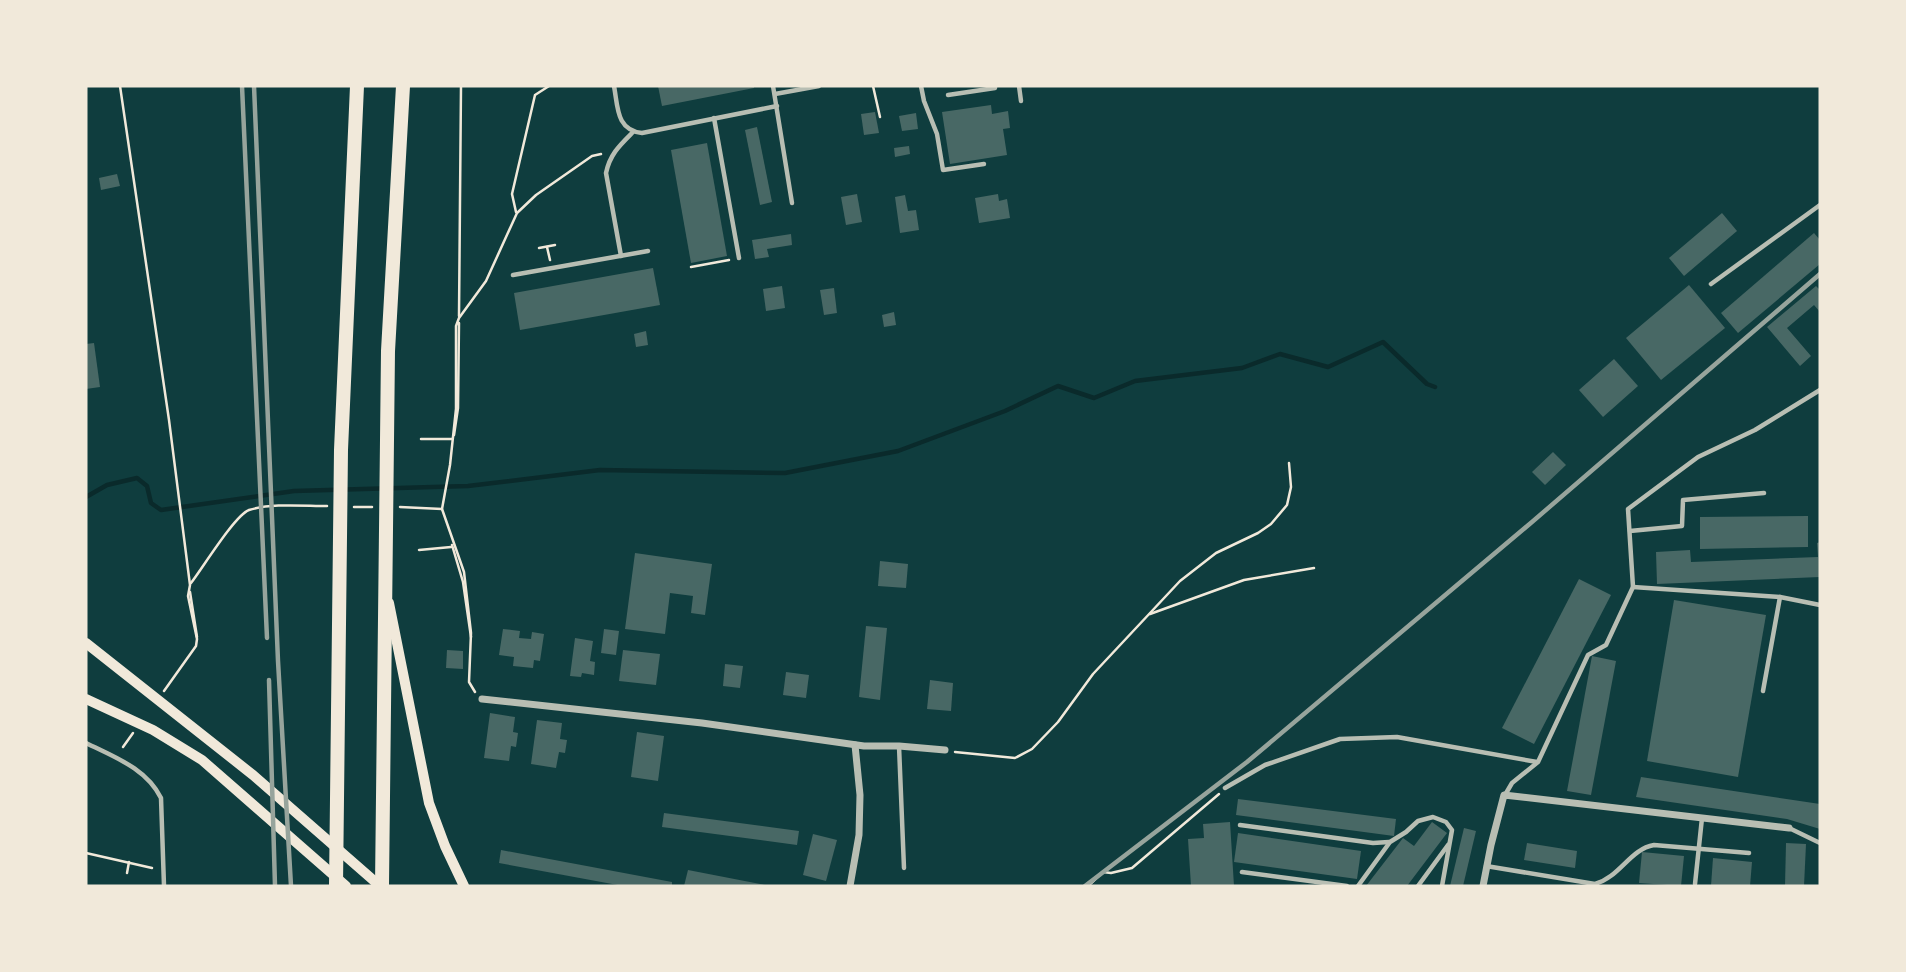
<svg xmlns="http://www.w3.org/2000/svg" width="1906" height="972" font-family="'Noto Sans',sans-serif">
  <rect width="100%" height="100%" fill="#0f3d3e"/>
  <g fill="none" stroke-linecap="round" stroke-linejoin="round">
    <!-- stream -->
    <polyline stroke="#0a2a2b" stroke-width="4.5" points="86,497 107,485 137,478 147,486 151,503 161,510 294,491 468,486 600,470 785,473 898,451 1005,411 1058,386 1094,398 1135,381 1242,368 1280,354 1328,367 1383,342 1427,384 1435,387"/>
  </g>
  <!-- building -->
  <g fill="#486865">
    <polygon points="658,86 754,86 754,88 662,106"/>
    <polygon points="991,105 992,114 1008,111 1010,128 1003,129 1007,155 950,164 942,112"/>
    <polygon points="875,112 879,133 864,135 861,114"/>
    <polygon points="916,113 918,129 902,131 899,116"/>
    <polygon points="757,127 772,202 760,205 745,130"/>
    <polygon points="707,143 727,256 691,263 671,150"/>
    <polygon points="909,146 910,154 895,157 894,148"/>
    <polygon points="117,174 120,186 101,190 99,178"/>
    <polygon points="857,194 862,222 846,225 841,197"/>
    <polygon points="998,194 999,201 1007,199 1010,218 979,223 975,198"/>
    <polygon points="905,195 908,211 916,210 919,230 900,233 895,197"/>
    <polygon points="1722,213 1737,231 1684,276 1669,258"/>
    <polygon points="1814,233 1820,240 1820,264 1738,333 1721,313"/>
    <polygon points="791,234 792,245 767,249 769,257 755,259 752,240"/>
    <polygon points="653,268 660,305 520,330 514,293"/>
    <polygon points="1689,285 1725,328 1661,380 1626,338"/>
    <polygon points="782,286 785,308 766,311 763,289"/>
    <polygon points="1816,286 1820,290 1820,312 1814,305 1787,328 1811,356 1800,366 1767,327"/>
    <polygon points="834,288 837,313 824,315 820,290"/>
    <polygon points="894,312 896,325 884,327 882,315"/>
    <polygon points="646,331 648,345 636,347 634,334"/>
    <polygon points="94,343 100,387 86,389 86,344"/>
    <polygon points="1614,359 1638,386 1603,417 1579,390"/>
    <polygon points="1553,452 1566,465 1545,485 1532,472"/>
    <polygon points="1808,516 1808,547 1700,549 1700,517"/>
    <polygon points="1820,542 1820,577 1657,584 1656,552 1690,550 1691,562 1818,557 1817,543"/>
    <polygon points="635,553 712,564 705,615 691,613 693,596 670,593 665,634 625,629"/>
    <polygon points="880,561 908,564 906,588 878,586"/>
    <polygon points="1579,579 1611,595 1534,744 1502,728"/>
    <polygon points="1674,600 1766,615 1738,777 1647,761"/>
    <polygon points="866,626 887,628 880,700 859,697"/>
    <polygon points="503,629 520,631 519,638 531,639 532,632 544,634 540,661 534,660 533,668 513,666 514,657 499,655"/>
    <polygon points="604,629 619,631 616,655 601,653"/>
    <polygon points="575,638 593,641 590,661 595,662 594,675 582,673 581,677 570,676"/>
    <polygon points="447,650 463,651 463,669 446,668"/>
    <polygon points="623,650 660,654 656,685 619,681"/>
    <polygon points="1592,656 1616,661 1591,795 1567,791"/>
    <polygon points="725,664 743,666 740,688 723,686"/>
    <polygon points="786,672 809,675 806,698 783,695"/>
    <polygon points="930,680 953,683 951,711 927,709"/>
    <polygon points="490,713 515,717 513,732 518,733 516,747 511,746 509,761 484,758"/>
    <polygon points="537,720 562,723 560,739 567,740 565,753 559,752 556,768 531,764"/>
    <polygon points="637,732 664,736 658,781 631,777"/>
    <polygon points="1641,777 1820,804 1820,829 1787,819 1636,797"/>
    <polygon points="1238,799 1396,819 1394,836 1236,815"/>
    <polygon points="664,813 799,831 797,845 662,827"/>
    <polygon points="1230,822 1234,886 1191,886 1188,839 1204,838 1203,824"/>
    <polygon points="1432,822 1447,833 1407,886 1366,886 1403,838 1414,846"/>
    <polygon points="1464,828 1476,831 1463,886 1450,886"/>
    <polygon points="1238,833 1361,851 1357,879 1234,862"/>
    <polygon points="813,834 837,840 826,881 803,875"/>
    <polygon points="1527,843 1577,851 1575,868 1524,860"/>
    <polygon points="1786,843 1806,844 1804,886 1785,886"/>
    <polygon points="501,850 672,882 672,886 623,886 499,863"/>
    <polygon points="1642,852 1684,856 1681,886 1639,883"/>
    <polygon points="1713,858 1752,862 1750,886 1711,886"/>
    <polygon points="688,870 765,885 765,886 684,886"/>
  </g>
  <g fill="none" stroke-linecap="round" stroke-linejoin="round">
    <!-- path -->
    <g stroke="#f1e9da" stroke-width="2.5">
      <polyline points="120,86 169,420 190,585 188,596 197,639 196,646 164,691"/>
      <polyline points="873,86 880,117"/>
      <polyline points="516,212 512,194 535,95 549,86"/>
      <polyline points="547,247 550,260"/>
      <polyline points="539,248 555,245"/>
      <polyline points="691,267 729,260"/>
      <polyline points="459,316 461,86"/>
      <polyline points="454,435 458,408 459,323"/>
      <polyline points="421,439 452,439"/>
      <polyline points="354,507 372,507"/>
      <polyline points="400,507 442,509"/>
      <polyline points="452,545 463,582 471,637"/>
      <polyline points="419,550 451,547"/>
      <path d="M191 583C202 569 235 515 249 510 271 503 304 506 327 506"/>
      <polyline points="190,592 197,637"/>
      <polyline points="1150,614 1244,580 1314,568"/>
      <polyline points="475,692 469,682 471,633 464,572 442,509 450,465 456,409 456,326 459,318 486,281 517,213 536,195 592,156 601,154"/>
      <polyline points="123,747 133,733"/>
      <polyline points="955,752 1015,758 1032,749 1058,722 1093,674 1180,581 1216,553 1258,533 1271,524 1287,505 1291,487 1289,463"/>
      <polyline points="86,853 152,868"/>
      <polyline points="127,873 129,862"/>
      <polyline points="1088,886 1103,872 1111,873 1132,868 1219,794"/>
    </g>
    <!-- service -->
    <g stroke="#b8beb3" stroke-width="4.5">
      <path d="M614 86C618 107 616 130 642 133L777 106"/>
      <polyline points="773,86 792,203"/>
      <polyline points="921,86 924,101 937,134 943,170 984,164"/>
      <polyline points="1019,86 1021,101"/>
      <polyline points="775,94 819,86"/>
      <polyline points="948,95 995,88 995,86"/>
      <polyline points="714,118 739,258"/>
      <path d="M621 256 606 173C610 154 620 145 633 132"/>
      <polyline points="513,275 648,251"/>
      <polyline points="1711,284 1820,205"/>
      <polyline points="1630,531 1682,526 1683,500 1764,493"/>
      <polyline points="1633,587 1780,597"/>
      <polyline points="1763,691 1780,597 1820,605"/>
      <path d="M86 743C114 757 146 768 161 798L164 886"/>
      <polyline points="899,746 904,868"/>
      <polyline points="1225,788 1265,765 1340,739 1397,737 1537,762"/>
      <polyline points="1505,795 1512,783 1538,762 1588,655 1606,645 1633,587 1628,509 1698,457 1755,430 1820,390"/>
      <polyline points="1240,825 1373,843 1389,842"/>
      <polyline points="1789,828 1820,843"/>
      <path d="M1486 866 1595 884C1620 877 1630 849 1654 845L1749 853"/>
      <polyline points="1242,872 1347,886"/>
      <polyline points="1695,884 1702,818"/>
      <polyline points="1358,886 1390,842 1406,832 1418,821 1433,817 1446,822 1452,830 1442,886"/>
      <polyline points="1418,886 1448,845"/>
    </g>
    <!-- minor -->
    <g stroke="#b8beb3" stroke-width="7">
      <polyline points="482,699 702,723 864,746 899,746 945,750"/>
      <polyline points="850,886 859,835 860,795 855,745"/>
      <polyline points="1483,886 1491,845 1504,795 1789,828"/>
    </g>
    <!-- secondary -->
    <g stroke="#f1e9da" stroke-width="10">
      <polyline points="389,603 429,803 445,846 464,886"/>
      <polyline points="86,643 253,775 380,886"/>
      <polyline points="86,699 153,730 202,760 346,886"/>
    </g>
    <!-- motorway -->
    <g stroke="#f1e9da" stroke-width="14">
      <polyline points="336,886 341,450 357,86"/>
      <polyline points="382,886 388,351 403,86"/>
    </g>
    <!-- rail -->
    <g stroke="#97a49c" stroke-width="4.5">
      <polyline points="242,86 267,638"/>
      <polyline points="254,86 278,661 291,886"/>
      <polyline points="269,680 275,886"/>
      <polyline points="1085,886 1247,762 1532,522 1820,274"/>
    </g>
  </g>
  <!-- border -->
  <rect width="1906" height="972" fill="none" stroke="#f1e9da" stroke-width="175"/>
</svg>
